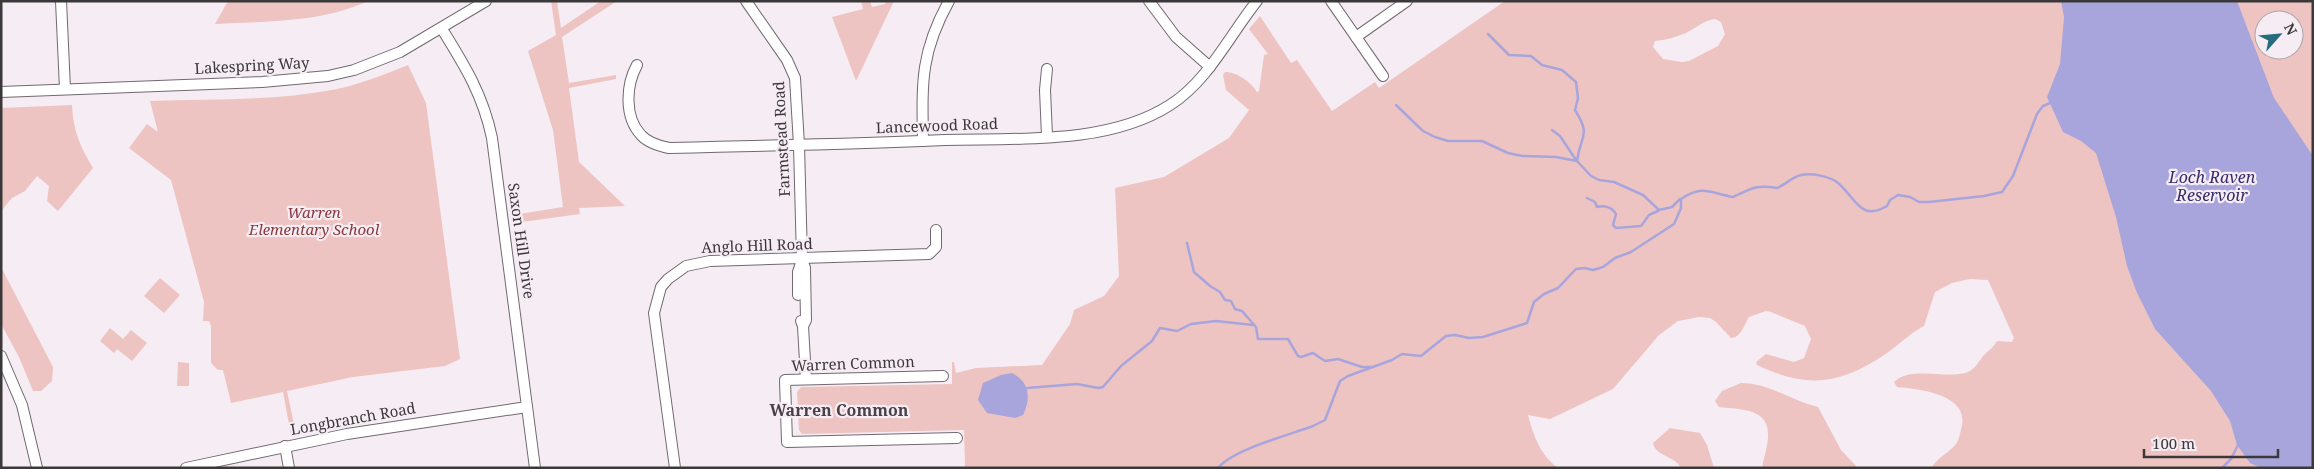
<svg xmlns="http://www.w3.org/2000/svg" width="2314" height="469" font-family="'Noto Serif',serif">
  <rect width="100%" height="100%" fill="#f6ecf3"/>
  <!-- green -->
  <g fill="#eec4c2" fill-rule="evenodd">
    <path d="M228 1H368C320 23 267 21 215 24Z"/>
    <polygon points="551,1 557,1 561,28 601,1 617,1 562,37 569,83 616,75 616,79 569,88 579,162 625,206 579,208 580,214 515,223 513,215 563,207 553,130 528,51 556,35"/>
    <polygon points="861,1 870,1 872,7 885,4 886,1 894,1 856,81 832,17 863,9"/>
    <path d="M1505 1H2313V468H1931C1939 456 1949 453 1956 444 1959 440 1960 434 1961 429 1972 395 1920 389 1897 387L1894 382C1911 365 1947 380 1968 372 1977 368 1980 358 1987 352 1991 349 1994 346 1997 341L2012 342 2014 338 1988 280 1970 279 1952 283 1935 292 1924 326C1910 333 1900 344 1887 353 1840 385 1808 389 1757 365L1756 362 1766 354 1794 362 1804 358 1811 339 1805 326 1771 312 1766 311 1749 317C1744 325 1741 338 1731 338L1716 322 1710 318 1699 317 1678 321 1659 335 1613 389 1550 419 1528 415C1533 435 1541 456 1558 468H965L964 430 802 434 799 430 797 392 801 387 952 384V362H954L956 373 976 368 1042 365 1070 324 1074 310 1104 296 1119 276 1115 188 1164 177 1229 138 1249 110 1226 90 1223 75 1225 72C1237 72 1251 82 1257 92L1259 91 1264 55 1268 54 1249 29 1260 16 1291 63 1297 60 1332 111 1375 82 1379 88ZM1715 19 1721 22 1725 34 1718 46 1689 61 1682 62 1663 59 1653 47 1655 41C1666 40 1676 37 1686 33 1696 28 1704 20 1715 19ZM2264 20H2294V50H2264Z"/>
    <path d="M408 65 426 103 460 359 445 366 353 377 287 391 296 434 291 435 283 392 231 403 223 370H218L211 363V326L209 321H203L204 302 171 180 129 148 147 124 158 132 150 101C210 99 273 101 332 90 358 85 383 75 408 65Z"/>
    <path d="M72 105C73 130 80 147 93 168L58 211 47 201 49 186 37 176 25 191 12 198 1 211V108Z"/>
    <polygon points="1,267 53,367 52,381 41,391 33,391 19,357 1,324"/>
    <polygon points="160,278 180,295 164,313 144,296"/>
    <polygon points="110,328 123,339 131,330 147,343 132,361 117,349 114,353 100,341"/>
    <polygon points="178,362 189,363 189,386 177,386"/>
    <path d="M1741 383C1769 383 1792 401 1818 407L1841 450 1858 468H1762C1763 460 1766 452 1767 445 1774 409 1747 410 1719 407L1715 401 1722 391Z"/>
    <path d="M1670 428 1700 433 1707 445 1714 468H1681C1675 456 1655 456 1653 443Z"/>
  </g>
  <!-- water -->
  <g fill="#a8a5dc">
    <polygon points="2061,1 2237,1 2274,98 2313,156 2313,468 2261,468 2250,463 2237,445 2230,421 2211,391 2155,329 2137,293 2127,266 2116,217 2096,153 2081,141 2063,132 2047,97 2060,64 2064,17"/>
    <path d="M1012 373C1030 382 1031 399 1023 415L1015 418 987 413 978 400 983 383 1001 375Z"/>
  </g>
  <g fill="none" stroke-linecap="round" stroke-linejoin="round">
    <!-- stream -->
    <g stroke="#a8a5dc" stroke-width="2.5">
      <path d="M1488 34 1509 55 1531 56 1542 65 1562 70 1576 82 1578 98 1575 110C1592 137 1580 135 1577 161"/>
      <polyline points="1396,105 1423,131 1435,137 1448,141 1482,141 1508,153 1522,156 1556,157 1577,161 1591,176 1599,180 1614,182 1643,195 1659,210 1672,207 1680,199"/>
      <polyline points="1552,130 1560,136 1576,160"/>
      <path d="M1587 198 1595 202 1597 207C1604 205 1612 207 1616 214L1613 225 1616 228 1641 226 1649 215 1658 211"/>
      <polyline points="1187,243 1194,272 1210,286 1220,292 1225,300 1231,301 1235,309 1242,311 1256,327 1258,339 1288,339 1298,356 1301,357 1313,353 1325,361 1338,359 1362,367 1371,367"/>
      <polyline points="1027,388 1077,384 1098,388 1103,387 1121,366 1152,341 1160,328 1177,331 1191,324 1216,321 1253,325"/>
      <path d="M1218 468C1234 449 1289 435 1313 426L1325 420 1340 381 1348 376 1392 360 1402 354 1421 356 1446 336 1455 335 1469 338 1483 337 1527 323 1534 302 1544 294 1558 288 1576 269 1585 268 1593 270 1603 267 1615 258 1631 252 1674 224 1681 208V199C1703 184 1710 193 1733 197 1751 189 1756 184 1777 188 1785 185 1792 177 1801 175 1811 173 1830 176 1838 183 1856 198 1860 222 1887 206L1890 200 1898 195 1910 197 1919 202H1929L1984 196 2002 192 2013 176 2037 114 2043 106 2050 103"/>
      <polyline points="2222,468 2231,459 2239,443"/>
    </g>
    <defs>
      <g id="minor">
        <polyline points="61,1 65,89"/>
        <polyline points="746,1 787,60 795,78 799,145 802,259 805,268 806,320 803,326"/>
        <polyline points="1149,1 1176,37 1210,67"/>
        <polyline points="1331,1 1383,76"/>
        <path d="M442 29C465 66 483 95 492 138L535 468"/>
        <polyline points="1356,37 1407,1"/>
        <path d="M637 65C626 85 624 117 641 135 648 143 659 146 669 148 761 146 853 144 945 140 1017 138 1108 145 1170 105 1208 81 1229 36 1257 1"/>
        <polyline points="1047,69 1045,90 1047,136"/>
        <polyline points="1,92 262,82 328,76 354,70 400,52 486,1"/>
        <path d="M923 141C922 84 920 53 949 1"/>
        <polyline points="798,295 798,272 802,260"/>
        <polyline points="801,321 803,326 806,379"/>
        <polyline points="1,356 22,405 37,468"/>
        <polyline points="943,376 785,380 787,442 957,438"/>
        <polyline points="285,446 289,468"/>
        <polyline points="186,468 347,434 527,407"/>
        <polyline points="675,468 654,313 661,287 668,279 686,266 710,261 929,254 936,247 936,230"/>
      </g>
    </defs>
    <!-- minor casing -->
    <use href="#minor" stroke="#71696f" stroke-width="12"/>
    <!-- minor -->
    <use href="#minor" stroke="#fff" stroke-width="10"/>
  </g>
  <g text-anchor="middle" stroke-width="4.5" stroke-linejoin="round" paint-order="stroke">
    <!-- street labels -->
    <g font-size="15" fill="#3b383a" stroke="#f6ecf3">
      <text transform="translate(252 66) rotate(-3)" y="5">Lakespring Way</text>
      <text transform="translate(937 126) rotate(-2)" y="5">Lancewood Road</text>
      <text transform="translate(782 139) rotate(-93)" y="5">Farmstead Road</text>
      <text transform="translate(521 241) rotate(82)" y="5">Saxon Hill Drive</text>
      <text transform="translate(757 246) rotate(-2)" y="5">Anglo Hill Road</text>
      <text transform="translate(853 364) rotate(-2)" y="5">Warren Common</text>
      <text transform="translate(353 419) rotate(-10)" y="5">Longbranch Road</text>
    </g>
    <!-- park labels -->
    <g font-size="15" font-style="italic" fill="#88393b" stroke="#f6ecf3">
      <text x="314" y="218">Warren<tspan x="314" dy="17">Elementary School</tspan></text>
    </g>
    <!-- water labels -->
    <g font-size="16" font-style="italic" fill="#352b6b" stroke="#f6ecf3">
      <text x="2212" y="183">Loch Raven<tspan x="2212" dy="18">Reservoir</tspan></text>
    </g>
    <!-- neighbourhood labels -->
    <g font-size="16" font-weight="bold" fill="#494248" stroke="#f6ecf3">
      <text x="839" y="416">Warren Common</text>
    </g>
  </g>
  <!-- border -->
  <rect width="2314" height="469" fill="none" stroke="#3b383a" stroke-width="5"/>
  <!-- north arrow -->
  <g transform="translate(2279 35) rotate(63)"><circle r="24" fill="#f6ecf3" stroke="#aba4a9"/>
  <path d="M0-4L9 19L0 12L-9 19Z" fill="#276c7c"/>
  <text y="-8" font-size="14" font-weight="bold" text-anchor="middle" fill="#3b383a">N</text>
  </g>
  <!-- scale -->
  <path d="M2144 449v8h134v-8" fill="none" stroke="#3b383a" stroke-width="2.5"/>
  <text x="2152" y="449" font-size="15" fill="#3b383a" stroke="#f6ecf3" stroke-width="4" paint-order="stroke">100 m</text>
</svg>
